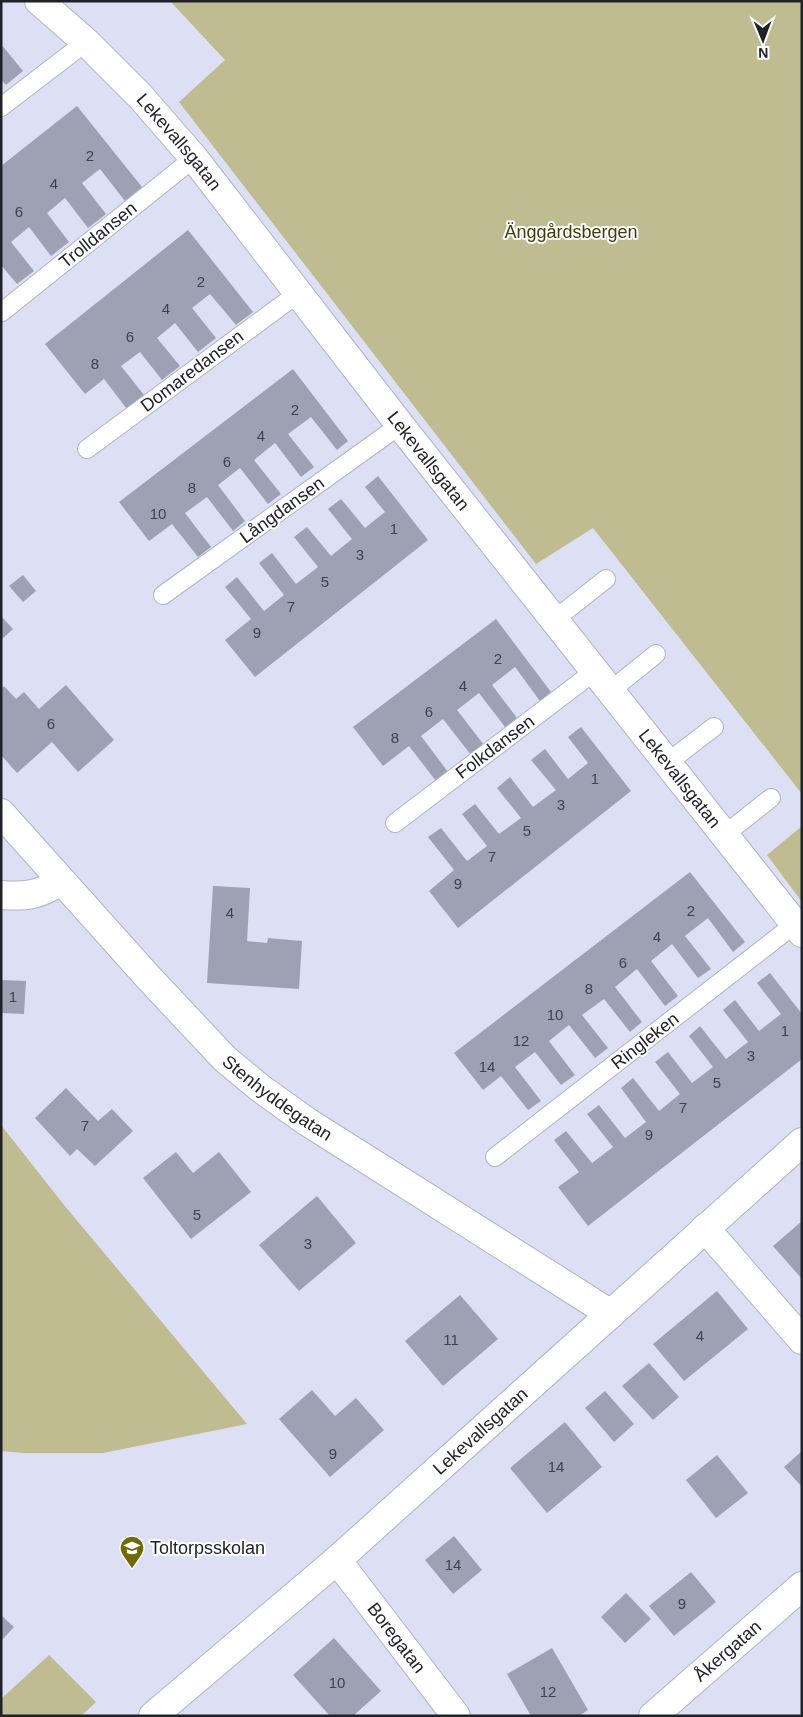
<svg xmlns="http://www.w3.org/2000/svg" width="803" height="1717" font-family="Arial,sans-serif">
  <rect width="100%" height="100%" fill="#dde0f5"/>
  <!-- green -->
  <g fill="#bebc90">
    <polygon points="170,1 802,1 802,794 593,528 536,564 179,102 225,60"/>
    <polygon points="802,826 802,902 767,855"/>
    <polygon points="1,1125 64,1205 247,1424 103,1453 23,1453 1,1451"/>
    <polygon points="49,1655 96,1702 81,1716 1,1716 1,1699"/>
  </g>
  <!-- building -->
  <g fill="#9ea0b4">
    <polygon points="1,44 23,71 6,85 1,80"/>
    <polygon points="77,106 142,187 125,201 100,169 82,183 106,214 88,228 65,198 47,213 69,242 51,256 29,227 11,242 34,271 17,284 1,265 1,166"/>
    <polygon points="188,230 253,312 236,325 210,294 192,308 216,338 198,352 175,323 157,338 180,366 162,380 140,352 121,366 144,395 127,409 104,379 85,394 45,344"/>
    <polygon points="293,369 348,441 337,450 311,417 288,434 314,467 301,477 275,443 254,460 281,494 268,504 240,468 218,485 245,521 233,531 207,497 185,513 211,547 198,557 172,524 149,541 119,502"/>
    <polygon points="378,476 428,540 255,677 225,640 251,619 225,587 237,577 264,611 284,595 259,563 272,553 296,584 318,567 294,537 307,527 331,556 352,539 328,509 341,499 365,528 385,512 365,487"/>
    <polygon points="23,575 36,591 23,602 9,586"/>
    <polygon points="1,616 13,629 1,640"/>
    <polygon points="496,619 551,692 540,701 515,667 492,685 517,718 505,727 479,693 457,710 484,745 471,755 443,719 421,736 448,772 436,781 409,746 383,766 353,727"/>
    <polygon points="66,685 114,740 78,772 52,742 17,773 1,755 1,689 4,686 16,699 24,692 39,709"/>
    <polygon points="581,727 631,791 458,928 429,891 454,870 428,837 441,828 467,861 487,846 462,814 475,804 499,834 521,818 497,788 510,777 533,807 556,790 531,760 545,749 568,779 588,763 568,737"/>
    <polygon points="690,872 745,942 733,952 708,918 685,936 711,969 698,978 672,944 651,961 678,996 665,1006 637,969 615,987 642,1022 630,1032 604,999 582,1015 608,1048 595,1058 569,1025 549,1041 575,1075 561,1085 535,1052 515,1067 541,1101 528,1110 501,1076 483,1090 454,1053"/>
    <polygon points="213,886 250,888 247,941 267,943 268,938 302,941 299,989 207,983"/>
    <polygon points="770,973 802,1014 802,1059 588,1226 558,1187 579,1172 554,1140 566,1131 592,1163 613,1147 587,1114 599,1105 625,1138 646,1122 621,1088 633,1078 659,1111 680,1094 655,1062 668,1052 692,1083 713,1067 689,1036 700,1026 726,1059 748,1042 723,1010 735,1000 759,1031 781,1014 757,983"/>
    <polygon points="1,980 26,981 24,1014 1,1013"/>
    <polygon points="66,1088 98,1121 112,1109 133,1131 95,1166 77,1149 70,1156 35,1118"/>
    <polygon points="176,1152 193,1173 219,1152 251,1192 191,1239 143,1178"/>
    <polygon points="317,1196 356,1243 299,1291 259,1245"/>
    <polygon points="802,1221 802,1279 773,1246"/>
    <polygon points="717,1291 748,1329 684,1381 653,1344"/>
    <polygon points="460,1295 498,1339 443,1386 405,1341"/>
    <polygon points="649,1363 679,1397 653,1420 622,1386"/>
    <polygon points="312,1390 335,1416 356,1398 384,1430 330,1477 279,1419"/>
    <polygon points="605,1391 634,1424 614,1442 585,1408"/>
    <polygon points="565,1422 602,1467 547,1513 510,1468"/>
    <polygon points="802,1451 802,1487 784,1467"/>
    <polygon points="717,1455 748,1493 716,1518 686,1480"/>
    <polygon points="454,1536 482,1570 453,1594 425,1560"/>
    <polygon points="691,1572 716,1602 674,1636 649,1606"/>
    <polygon points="626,1593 651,1619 625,1643 601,1617"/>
    <polygon points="1,1615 14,1627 1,1641"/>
    <polygon points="334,1638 381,1691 353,1716 330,1716 293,1675"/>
    <polygon points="552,1648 588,1710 579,1716 531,1716 507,1674"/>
  </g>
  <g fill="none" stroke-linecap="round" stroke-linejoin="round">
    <defs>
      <g id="service">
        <polyline points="1,107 86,42"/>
        <polyline points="2,312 194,158"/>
        <polyline points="87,449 297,294"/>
        <polyline points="163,595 400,425"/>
        <polyline points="554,620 606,579"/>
        <polyline points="610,691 656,654"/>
        <polyline points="667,763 714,727"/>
        <polyline points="395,823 595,671"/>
        <polyline points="724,835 771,798"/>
        <polyline points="495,1157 795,924"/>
      </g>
      <g id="minor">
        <path id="s1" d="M39 1 86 42 140 96 194 158 400 425 802 933"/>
        <path id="s2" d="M1 813 148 977 225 1059 260 1088 306 1121 611 1314"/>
        <path d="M1 895C27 897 39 895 61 881"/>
        <polyline points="705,1228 802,1340"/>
        <path id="s3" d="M337 1560 456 1716"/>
        <path id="s4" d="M153 1716 337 1560 802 1142"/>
        <path id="s5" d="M653 1716 802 1586"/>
      </g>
    </defs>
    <!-- service casing -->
    <use href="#service" stroke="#b0b2c7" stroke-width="20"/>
    <!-- minor casing -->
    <use href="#minor" stroke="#b0b2c7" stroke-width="30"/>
    <!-- service -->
    <use href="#service" stroke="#fff" stroke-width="18"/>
    <!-- minor -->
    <use href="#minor" stroke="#fff" stroke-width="28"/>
  </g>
  <!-- icons -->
  <defs>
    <symbol id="school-pin" viewBox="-11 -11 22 30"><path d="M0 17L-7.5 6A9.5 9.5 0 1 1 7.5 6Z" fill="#6f6a05" stroke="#fff"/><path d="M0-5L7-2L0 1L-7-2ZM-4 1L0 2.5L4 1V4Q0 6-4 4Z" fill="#fff"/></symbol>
  </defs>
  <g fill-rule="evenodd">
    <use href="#school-pin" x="118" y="1534" width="28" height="38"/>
  </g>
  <g text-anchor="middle" stroke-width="4" stroke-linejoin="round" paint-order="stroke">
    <!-- number labels -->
    <g font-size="15" fill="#40414c">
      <text x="90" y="161">2</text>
      <text x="54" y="189">4</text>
      <text x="19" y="217">6</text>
      <text x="201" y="287">2</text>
      <text x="166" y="314">4</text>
      <text x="130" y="342">6</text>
      <text x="95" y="369">8</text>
      <text x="295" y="415">2</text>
      <text x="261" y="441">4</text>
      <text x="227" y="467">6</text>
      <text x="192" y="493">8</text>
      <text x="158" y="519">10</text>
      <text x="394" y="534">1</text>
      <text x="360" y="560">3</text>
      <text x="325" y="587">5</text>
      <text x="291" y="612">7</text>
      <text x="257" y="638">9</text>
      <text x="498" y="664">2</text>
      <text x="463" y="691">4</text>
      <text x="429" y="717">6</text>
      <text x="51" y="729">6</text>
      <text x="395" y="743">8</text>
      <text x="595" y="784">1</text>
      <text x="561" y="810">3</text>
      <text x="527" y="836">5</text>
      <text x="492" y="862">7</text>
      <text x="458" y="889">9</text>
      <text x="691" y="916">2</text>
      <text x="230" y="918">4</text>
      <text x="657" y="942">4</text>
      <text x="623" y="968">6</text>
      <text x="589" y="994">8</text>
      <text x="13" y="1002">1</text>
      <text x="555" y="1020">10</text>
      <text x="785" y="1036">1</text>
      <text x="521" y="1046">12</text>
      <text x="751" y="1061">3</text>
      <text x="487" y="1072">14</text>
      <text x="717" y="1088">5</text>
      <text x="683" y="1113">7</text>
      <text x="85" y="1131">7</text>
      <text x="649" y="1140">9</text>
      <text x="197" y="1220">5</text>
      <text x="308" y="1249">3</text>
      <text x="700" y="1341">4</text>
      <text x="451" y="1345">11</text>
      <text x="333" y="1459">9</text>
      <text x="556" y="1472">14</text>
      <text x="453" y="1570">14</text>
      <text x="682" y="1609">9</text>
      <text x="337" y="1688">10</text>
      <text x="548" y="1697">12</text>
    </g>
    <!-- street labels -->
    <g font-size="18" fill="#212129" stroke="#fff">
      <text dy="6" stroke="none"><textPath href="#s1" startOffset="199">Lekevallsgatan</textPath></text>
      <text transform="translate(98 235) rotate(-39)" y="6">Trolldansen</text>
      <text transform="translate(192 371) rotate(-37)" y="6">Domaredansen</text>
      <text dy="6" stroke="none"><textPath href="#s1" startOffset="604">Lekevallsgatan</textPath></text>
      <text transform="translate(282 510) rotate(-36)" y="6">Långdansen</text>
      <text transform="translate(495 747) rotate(-37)" y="6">Folkdansen</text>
      <text dy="6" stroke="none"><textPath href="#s1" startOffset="1009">Lekevallsgatan</textPath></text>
      <text transform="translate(645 1041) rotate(-38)" y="6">Ringleken</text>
      <text dy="6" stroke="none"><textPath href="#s2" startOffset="398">Stenhyddegatan</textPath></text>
      <text dy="6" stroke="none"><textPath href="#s4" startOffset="434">Lekevallsgatan</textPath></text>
      <text dy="6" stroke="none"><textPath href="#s3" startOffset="98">Boregatan</textPath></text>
      <text dy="6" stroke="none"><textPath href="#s5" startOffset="99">Åkergatan</textPath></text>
    </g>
    <!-- park labels -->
    <g font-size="18" fill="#3f3c0a" stroke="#fff">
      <text x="571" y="238">Änggårdsbergen</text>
    </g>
    <!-- poi labels -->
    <g font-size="18" fill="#212129" stroke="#fff" text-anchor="start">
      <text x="150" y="1554">Toltorpsskolan</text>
    </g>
  </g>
  <!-- border -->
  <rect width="803" height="1717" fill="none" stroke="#212129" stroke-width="5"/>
  <!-- north arrow -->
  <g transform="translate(763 40) rotate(179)" stroke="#ffffff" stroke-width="4" paint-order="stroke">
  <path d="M0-4L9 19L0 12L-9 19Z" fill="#212129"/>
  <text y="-8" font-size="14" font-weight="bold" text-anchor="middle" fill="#212129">N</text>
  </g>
</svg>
